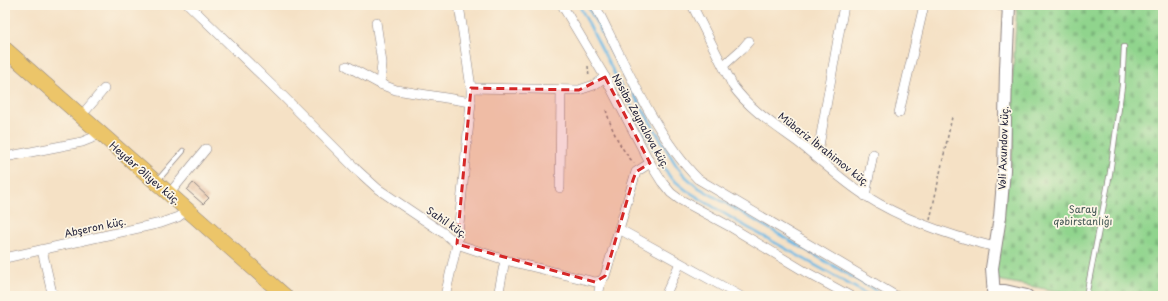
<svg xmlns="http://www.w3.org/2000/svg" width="1168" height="301" font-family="'Playpen Sans',sans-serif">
  <defs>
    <pattern id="cemetery-stones" width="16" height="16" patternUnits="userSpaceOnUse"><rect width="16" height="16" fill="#90d48d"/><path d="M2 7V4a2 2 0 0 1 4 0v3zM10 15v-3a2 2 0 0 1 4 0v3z" fill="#7cb67b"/></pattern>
    <pattern id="building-hatch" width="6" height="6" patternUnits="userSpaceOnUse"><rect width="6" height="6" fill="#da986f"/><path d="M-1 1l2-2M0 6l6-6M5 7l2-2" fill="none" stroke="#b07c5c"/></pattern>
  </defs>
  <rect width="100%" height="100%" fill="#fcf5e5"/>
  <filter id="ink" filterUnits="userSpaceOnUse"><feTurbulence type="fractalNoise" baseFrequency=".025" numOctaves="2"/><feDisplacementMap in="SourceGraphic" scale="8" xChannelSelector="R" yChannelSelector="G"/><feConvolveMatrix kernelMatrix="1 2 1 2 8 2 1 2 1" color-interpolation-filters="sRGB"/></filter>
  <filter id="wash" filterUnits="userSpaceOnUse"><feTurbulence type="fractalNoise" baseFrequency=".012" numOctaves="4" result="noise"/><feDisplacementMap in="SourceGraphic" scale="16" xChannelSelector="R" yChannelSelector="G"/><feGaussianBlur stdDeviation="0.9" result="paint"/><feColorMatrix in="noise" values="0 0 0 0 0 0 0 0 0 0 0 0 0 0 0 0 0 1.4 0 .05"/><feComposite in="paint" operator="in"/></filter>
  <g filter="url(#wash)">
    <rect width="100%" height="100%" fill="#f5e1c5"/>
    <!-- cemetery -->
    <polygon fill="url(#cemetery-stones)" stroke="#597b64" points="1017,5 1163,5 1163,296 1083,296 998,280 994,269 1014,140 1010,118"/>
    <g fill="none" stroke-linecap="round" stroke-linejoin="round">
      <!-- stream -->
      <g stroke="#6bb8e5" stroke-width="2.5">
        <polyline points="579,5 657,156 670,177 686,190 738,222 870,296"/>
        <polyline points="587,5 633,93 676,165 684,175 696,186 885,296"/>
      </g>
    </g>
    <g id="blocks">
      <!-- building -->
      <polygon fill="url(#building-hatch)" points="193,183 209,198 203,204 187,190"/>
    </g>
  </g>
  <g filter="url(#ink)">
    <use href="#blocks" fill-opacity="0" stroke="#8c8280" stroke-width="1"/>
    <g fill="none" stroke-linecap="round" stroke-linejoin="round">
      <defs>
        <g id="service">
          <polyline points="158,180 183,151"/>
          <polyline points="1086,296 1110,173 1122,86 1124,47"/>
        </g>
        <g id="minor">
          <polyline points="189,5 283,96 357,170 378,189 445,234 457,244 505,260 595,282 601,281 605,276 619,229 740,296"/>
          <polyline points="562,5 605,77 650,163 662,182 671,193 679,199 729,226 804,271 850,296"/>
          <path d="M595 5C624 62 654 134 698 179L896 296"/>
          <path d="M692 5 733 86C750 110 776 126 799 143 822 161 842 181 866 196 905 221 951 236 995 247"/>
          <polyline points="997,5 1008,8"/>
          <polyline points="376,22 382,63 380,84"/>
          <polyline points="724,65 743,48 749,41"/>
          <polyline points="347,66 380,84 396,90 471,102"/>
          <polyline points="471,88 579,90 594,85 605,77"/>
          <polyline points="899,113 924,5"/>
          <polyline points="81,116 104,89"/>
          <polyline points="814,155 819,146 844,5"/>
          <polyline points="5,157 82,142 92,138 99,132"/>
          <polyline points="560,188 561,90"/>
          <polyline points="169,194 206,149"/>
          <polyline points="865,196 873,154"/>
          <polyline points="619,229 636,172 650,163"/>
          <polyline points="42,250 52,293"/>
          <polyline points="5,258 161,223 178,217 187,210"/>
          <polyline points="445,296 457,244 471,102 471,88 459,5"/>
          <polyline points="498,296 505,260"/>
          <polyline points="598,296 601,281"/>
          <polyline points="665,296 680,263"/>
        </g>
        <g id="tertiary">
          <polyline points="993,291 1005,291 1027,296"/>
          <polyline points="994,296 992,268 1000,217 1004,170 1006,69 1009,5"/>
        </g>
        <polyline id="primary" points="5,49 285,296"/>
      </defs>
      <!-- service casing -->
      <use href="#service" stroke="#8c8280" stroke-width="6"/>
      <!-- minor casing -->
      <use href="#minor" stroke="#8c8280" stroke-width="10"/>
      <!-- tertiary casing -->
      <use href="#tertiary" stroke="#8c8280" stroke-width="14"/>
      <!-- primary casing -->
      <use href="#primary" stroke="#8c8280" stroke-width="16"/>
      <!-- path -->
      <g stroke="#8c8280" stroke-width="1.5" stroke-dasharray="3 3" stroke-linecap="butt">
        <polyline points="588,66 589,78"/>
        <path d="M606 110C612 130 619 147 634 163"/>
        <polyline points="930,220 952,117"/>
      </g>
      <!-- service -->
      <use href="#service" stroke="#fff" stroke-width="4.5"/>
      <!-- minor -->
      <use href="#minor" stroke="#fff" stroke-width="9"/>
      <!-- tertiary -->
      <use href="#tertiary" stroke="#fff" stroke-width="12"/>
      <!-- primary -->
      <use href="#primary" stroke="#ecc569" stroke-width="15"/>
    </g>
  </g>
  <!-- marked area -->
  <path fill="#d62828" fill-opacity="0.2" stroke="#d62828" stroke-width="3" stroke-dasharray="8 5" stroke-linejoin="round" d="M605 77 650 163 636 172 633 180 605 276 595 282 457 244 471 88 579 90Z"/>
  <g text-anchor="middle" stroke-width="3.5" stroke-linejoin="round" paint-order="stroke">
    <!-- street labels -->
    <g font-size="10" fill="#22223b" stroke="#fcf5e5">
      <text transform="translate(641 121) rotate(61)" y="4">Nəsibə Zeynalova küç.</text>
      <text transform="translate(1003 148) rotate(-88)" y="4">Vəli Axundov küç.</text>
      <text transform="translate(824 149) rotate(38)" y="4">Mübariz İbrahimov küç.</text>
      <text transform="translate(145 173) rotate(41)" y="4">Heydər Əliyev küç.</text>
      <text transform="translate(447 222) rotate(34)" y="4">Sahil küç.</text>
      <text transform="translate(95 227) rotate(-12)" y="4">Abşeron küç.</text>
    </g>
    <!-- park labels -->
    <g font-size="10" fill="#435754" stroke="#fcf5e5">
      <text x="1083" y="213">Saray<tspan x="1083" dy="12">qəbirstanlığı</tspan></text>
    </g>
  </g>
  <!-- margin -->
  <rect width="1168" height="301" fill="none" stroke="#fcf5e5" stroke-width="20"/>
</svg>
